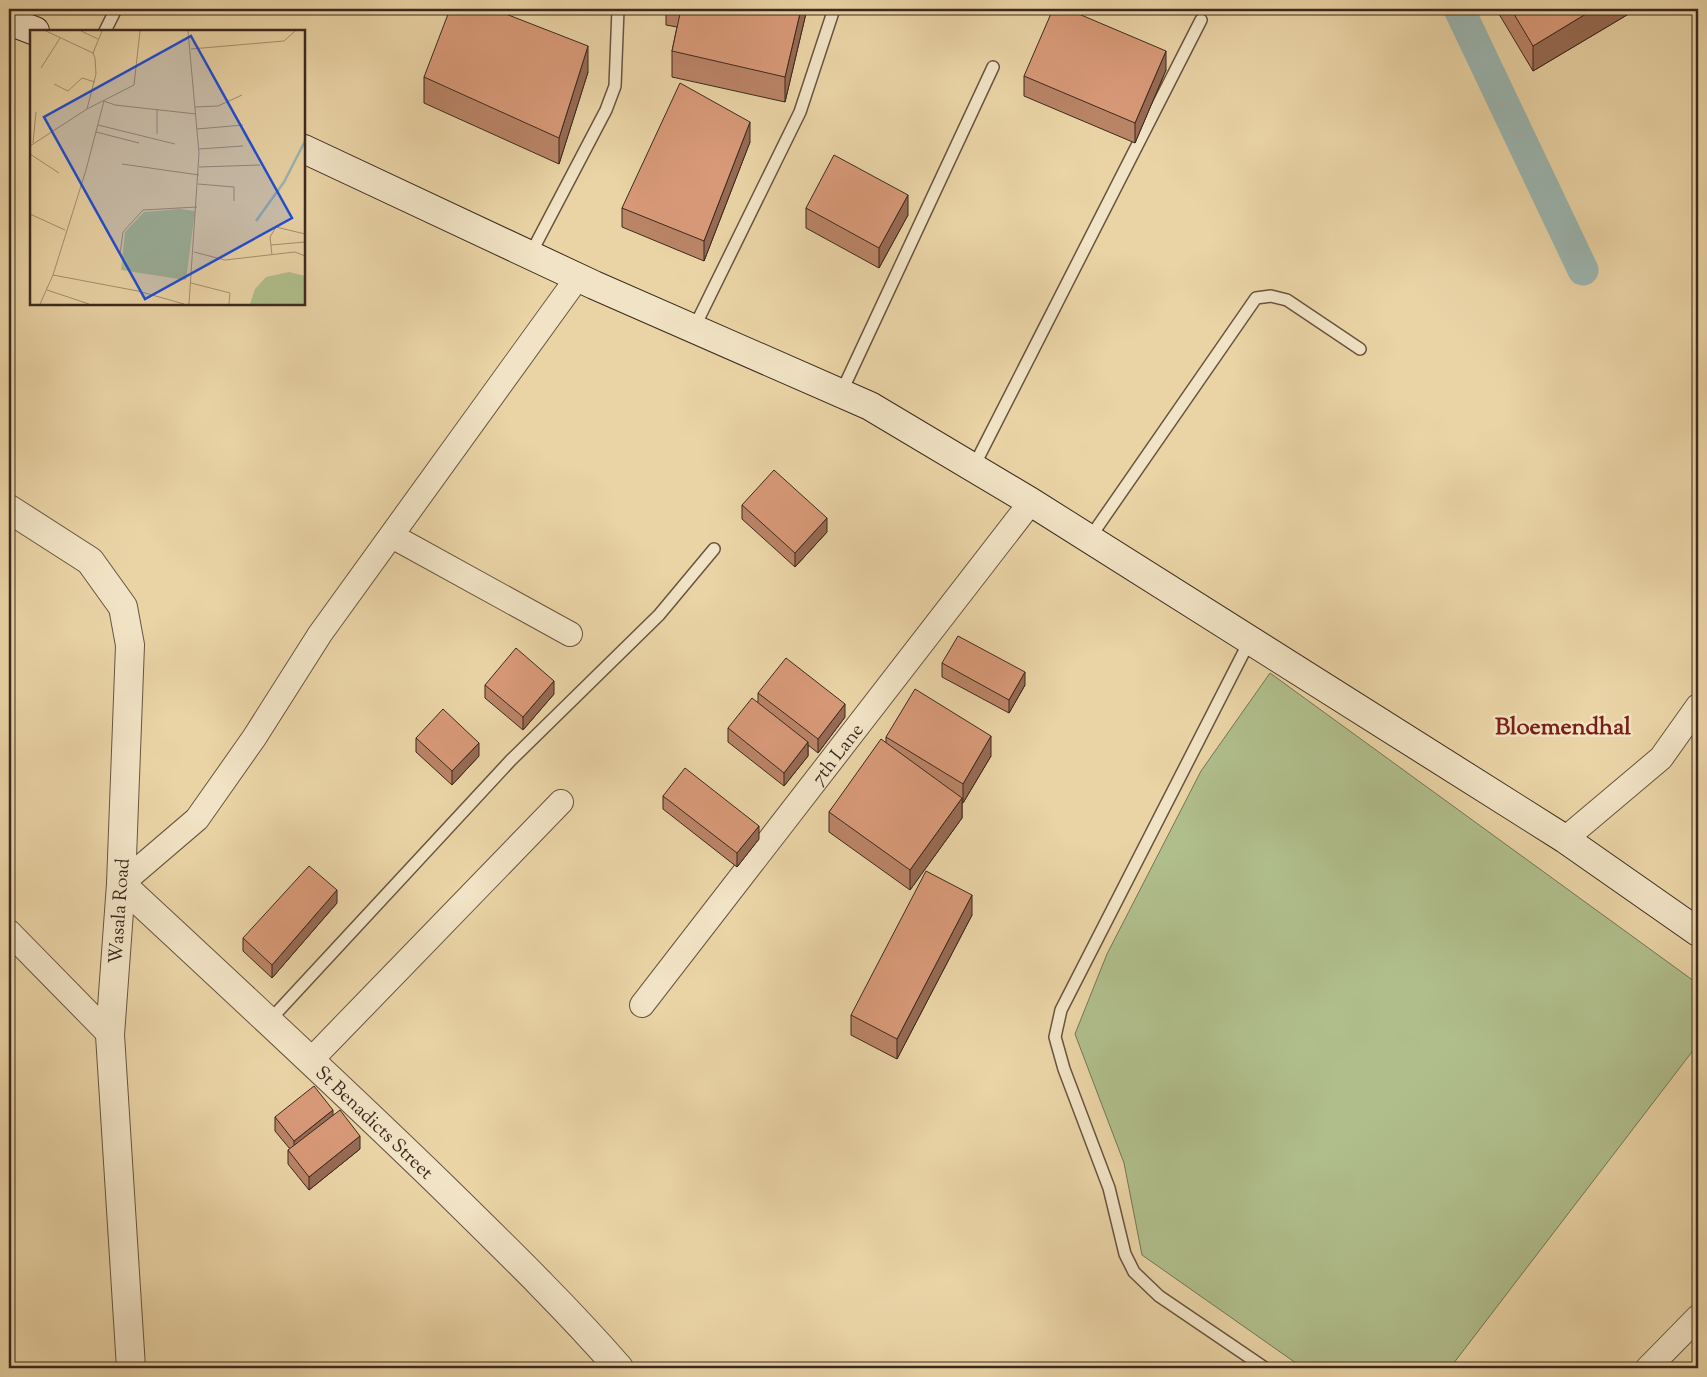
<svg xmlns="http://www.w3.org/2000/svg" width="1707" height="1377" font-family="'Sorts Mill Goudy',serif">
  <rect width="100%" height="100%" fill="#ead4a6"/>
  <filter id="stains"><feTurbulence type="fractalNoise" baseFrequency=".004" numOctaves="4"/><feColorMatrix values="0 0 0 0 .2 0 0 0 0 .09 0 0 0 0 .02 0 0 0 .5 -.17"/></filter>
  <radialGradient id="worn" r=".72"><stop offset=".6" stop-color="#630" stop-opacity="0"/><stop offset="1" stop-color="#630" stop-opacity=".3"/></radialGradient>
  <!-- green -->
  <polygon fill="#b0be8c" stroke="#767455" points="1270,673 1698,984 1698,1044 1450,1368 1303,1368 1142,1255 1124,1163 1075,1034 1107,954 1201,771"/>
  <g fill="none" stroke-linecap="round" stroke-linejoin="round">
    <!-- canal -->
    <polyline stroke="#9bb6b1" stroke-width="31" points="1459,9 1583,270"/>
    <defs>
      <g id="service">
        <polyline points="105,31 116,9"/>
        <polyline points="530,255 606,110 615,86 618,9"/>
        <polyline points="694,328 800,112 834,9"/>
        <polyline points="841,393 993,67"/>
        <polyline points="973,468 1201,20"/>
        <polyline points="1089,539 1256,298 1271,296 1287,300 1360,349"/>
        <polyline points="1250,640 1061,1010 1055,1037 1064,1069 1109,1188 1125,1254 1134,1272 1159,1296 1265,1368"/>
        <polyline points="269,1021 511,760 659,615 714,549"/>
      </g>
      <g id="minor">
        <polyline points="392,536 570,634"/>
        <polyline points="1565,839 1661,758 1698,706"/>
        <polyline points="121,884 197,819 254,738 320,634 578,277"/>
        <polyline points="9,932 110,1035"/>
        <path id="s1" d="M642 1005 1031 502"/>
        <polyline points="311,1060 561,802"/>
        <polyline points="1648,1368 1698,1317"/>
      </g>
      <g id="tertiary">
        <polyline points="9,509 90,561 123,607 130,645 121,884 110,1035 131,1368"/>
        <path id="s2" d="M121 884C229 984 337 1084 443 1187 503 1246 564 1305 619 1368"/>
      </g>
      <g id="secondary">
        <polyline points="9,21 35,31"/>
        <polyline points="304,149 594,285 870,406 1031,502 1565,839 1698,932"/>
      </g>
    </defs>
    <!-- service casing -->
    <use href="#service" stroke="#685440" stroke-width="14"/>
    <!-- minor casing -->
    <use href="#minor" stroke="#685440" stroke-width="26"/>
    <!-- tertiary casing -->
    <use href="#tertiary" stroke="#685440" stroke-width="30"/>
    <!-- secondary casing -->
    <use href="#secondary" stroke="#3c291e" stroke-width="30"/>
    <!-- service -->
    <use href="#service" stroke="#f1e3c5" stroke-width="11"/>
    <!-- minor -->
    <use href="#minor" stroke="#f1e3c5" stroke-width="24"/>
    <!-- tertiary -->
    <use href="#tertiary" stroke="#f1e3c5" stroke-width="28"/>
    <!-- secondary -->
    <use href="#secondary" stroke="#f1e3c5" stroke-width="28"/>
  </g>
  <!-- wall -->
  <g fill="#ba8467" stroke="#3c291e">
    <polygon points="666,9 807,9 785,102 672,77 672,51 677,27 666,25"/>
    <polygon points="1496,9 1637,9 1533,71"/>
    <polygon points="1166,70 1135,143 1024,96 1024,76"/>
    <polygon points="588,72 559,164 424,103 424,77"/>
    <polygon points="750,142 704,261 622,227 622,208"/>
    <polygon points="806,208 908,215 879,268 806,228"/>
    <polygon points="742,505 827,532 795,567 742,519"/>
    <polygon points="942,663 1025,685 1009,713 942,677"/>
    <polygon points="485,685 554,694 523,730 485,698"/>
    <polygon points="758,693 845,717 818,753 808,745 808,756 784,786 728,742 728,728 758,702"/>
    <polygon points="886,737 991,756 963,803 962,803 962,818 910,890 829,832 829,812 886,743"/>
    <polygon points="416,738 479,756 452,785 416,752"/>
    <polygon points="663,796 759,839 737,867 663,809"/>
    <polygon points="337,903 272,978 243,951 243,938"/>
    <polygon points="972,915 897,1059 851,1035 851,1015"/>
    <polygon points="333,1115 360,1149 309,1190 288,1164 288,1150 290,1149 275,1131 275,1117"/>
  </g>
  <!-- shaded-wall -->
  <g fill="#976b54" stroke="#3c291e">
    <polygon points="801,9 807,9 785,102 785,77"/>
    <polygon points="1594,9 1637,9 1533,71 1533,46"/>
    <polygon points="588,46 588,72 559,164 559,138"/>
    <polygon points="1166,51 1166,70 1135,143 1135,123"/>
    <polygon points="750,122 750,142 704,261 704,241"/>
    <polygon points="908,195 908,215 879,268 879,248"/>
    <polygon points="827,518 827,532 795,567 795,553"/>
    <polygon points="1025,672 1025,685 1009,713 1009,700"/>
    <polygon points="554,681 554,694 523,730 523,717"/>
    <polygon points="845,704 845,717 818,753 818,739"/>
    <polygon points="991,736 991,756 963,803 963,784"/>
    <polygon points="808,742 808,756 784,786 784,773"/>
    <polygon points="479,743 479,756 452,785 452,771"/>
    <polygon points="962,798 962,818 910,890 910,870"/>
    <polygon points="759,826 759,839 737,867 737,853"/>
    <polygon points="337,890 337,903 272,978 272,965"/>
    <polygon points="972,895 972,915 897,1059 897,1039"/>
    <polygon points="333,1110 333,1123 294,1154 294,1141"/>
    <polygon points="360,1136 360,1149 309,1190 309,1177"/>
  </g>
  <!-- building -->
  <g fill="#d89978" stroke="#3c291e">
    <polygon points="450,9 493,9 588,46 559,138 424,77"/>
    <polygon points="681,9 801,9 785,77 672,51"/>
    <polygon points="1053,9 1067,9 1166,51 1135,123 1024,76"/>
    <polygon points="1511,9 1594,9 1533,46"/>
    <polygon points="680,83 750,122 704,241 622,208"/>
    <polygon points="834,155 908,195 879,248 806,208"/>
    <polygon points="774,470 827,518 795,553 742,505"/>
    <polygon points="958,636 1025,672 1009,700 942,663"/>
    <polygon points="516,648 554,681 523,717 485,685"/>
    <polygon points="786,658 845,704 818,739 758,693"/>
    <polygon points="915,689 991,736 963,784 886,737"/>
    <polygon points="752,698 808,742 784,773 728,728"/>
    <polygon points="443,709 479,743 452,771 416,738"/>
    <polygon points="881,739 962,798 910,870 829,812"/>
    <polygon points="685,768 759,826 737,853 663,796"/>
    <polygon points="309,866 337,890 272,965 243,938"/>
    <polygon points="926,871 972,895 897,1039 851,1015"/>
    <polygon points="314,1086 333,1110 294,1141 275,1117"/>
    <polygon points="340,1110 360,1136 309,1177 288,1150"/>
  </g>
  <g text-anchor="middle" stroke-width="5" stroke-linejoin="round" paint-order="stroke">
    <!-- street labels -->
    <g font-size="19" fill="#3c291e" stroke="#f1e3c5">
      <text dy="7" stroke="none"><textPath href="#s1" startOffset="318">7th Lane</textPath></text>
      <text transform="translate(118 911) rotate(-86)" y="7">Wasala Road</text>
      <text dy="7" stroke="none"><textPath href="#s2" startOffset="348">St Benadicts Street</textPath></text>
    </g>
    <!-- district labels -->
    <g font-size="24" font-weight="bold" fill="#7a1f14" stroke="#f1e3c5">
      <text x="1563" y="734">Bloemendhal</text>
    </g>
  </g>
  <!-- overview -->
  <g transform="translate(30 30)">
    <rect width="275" height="275" fill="#ead4a6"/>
    <path d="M150 179 165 181 156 250 91 240 95 202 114 182ZM259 242 275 246V274H220L225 259 236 247Z" fill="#b0be8c"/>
    <path fill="none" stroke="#9bb6b1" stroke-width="2.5" d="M226 191 254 152 275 111"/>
    <path fill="none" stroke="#a49070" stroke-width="1" d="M16 1 63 23 65 28 66 44 57 79M51 1 68 9M158 1 169 123 159 274M161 19 254 11 265 1M63 23 72 1M11 38 30 8M24 54 38 61 52 48 65 52M165 77 188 76 212 65M127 79V104M68 95 145 114M167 99 213 95M66 102 109 113M3 113 6 82M0 116 57 79 104 55 110 1M169 119 213 116M0 124 29 143M92 134 169 145M169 137 230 135M168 154 204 157V171M0 184 35 200M241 215 275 212M164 222 195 230 265 222 275 226M90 224 93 202 113 180 167 177M242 225 240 207 246 197 275 204M23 245 108 261 154 274M161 253 200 263 199 274M17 260 59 274M10 274 23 245 56 140 74 71 85 75 166 84"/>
    <path fill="#1d4ed8" fill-opacity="0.15" stroke="#1d4ed8" stroke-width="2.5" d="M161 6 262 188 115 269 14 87Z"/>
    <rect width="275" height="275" fill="none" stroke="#3c291e" stroke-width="2.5"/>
  </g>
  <!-- margin -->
  <rect width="1707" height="1377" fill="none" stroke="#ead4a6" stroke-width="30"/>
  <rect x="10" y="10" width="1687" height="1357" fill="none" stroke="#3c291e" stroke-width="2.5"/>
  <rect x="15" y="15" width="1677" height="1347" fill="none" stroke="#3c291e"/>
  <rect width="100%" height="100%" filter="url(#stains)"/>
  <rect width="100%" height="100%" fill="url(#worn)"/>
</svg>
